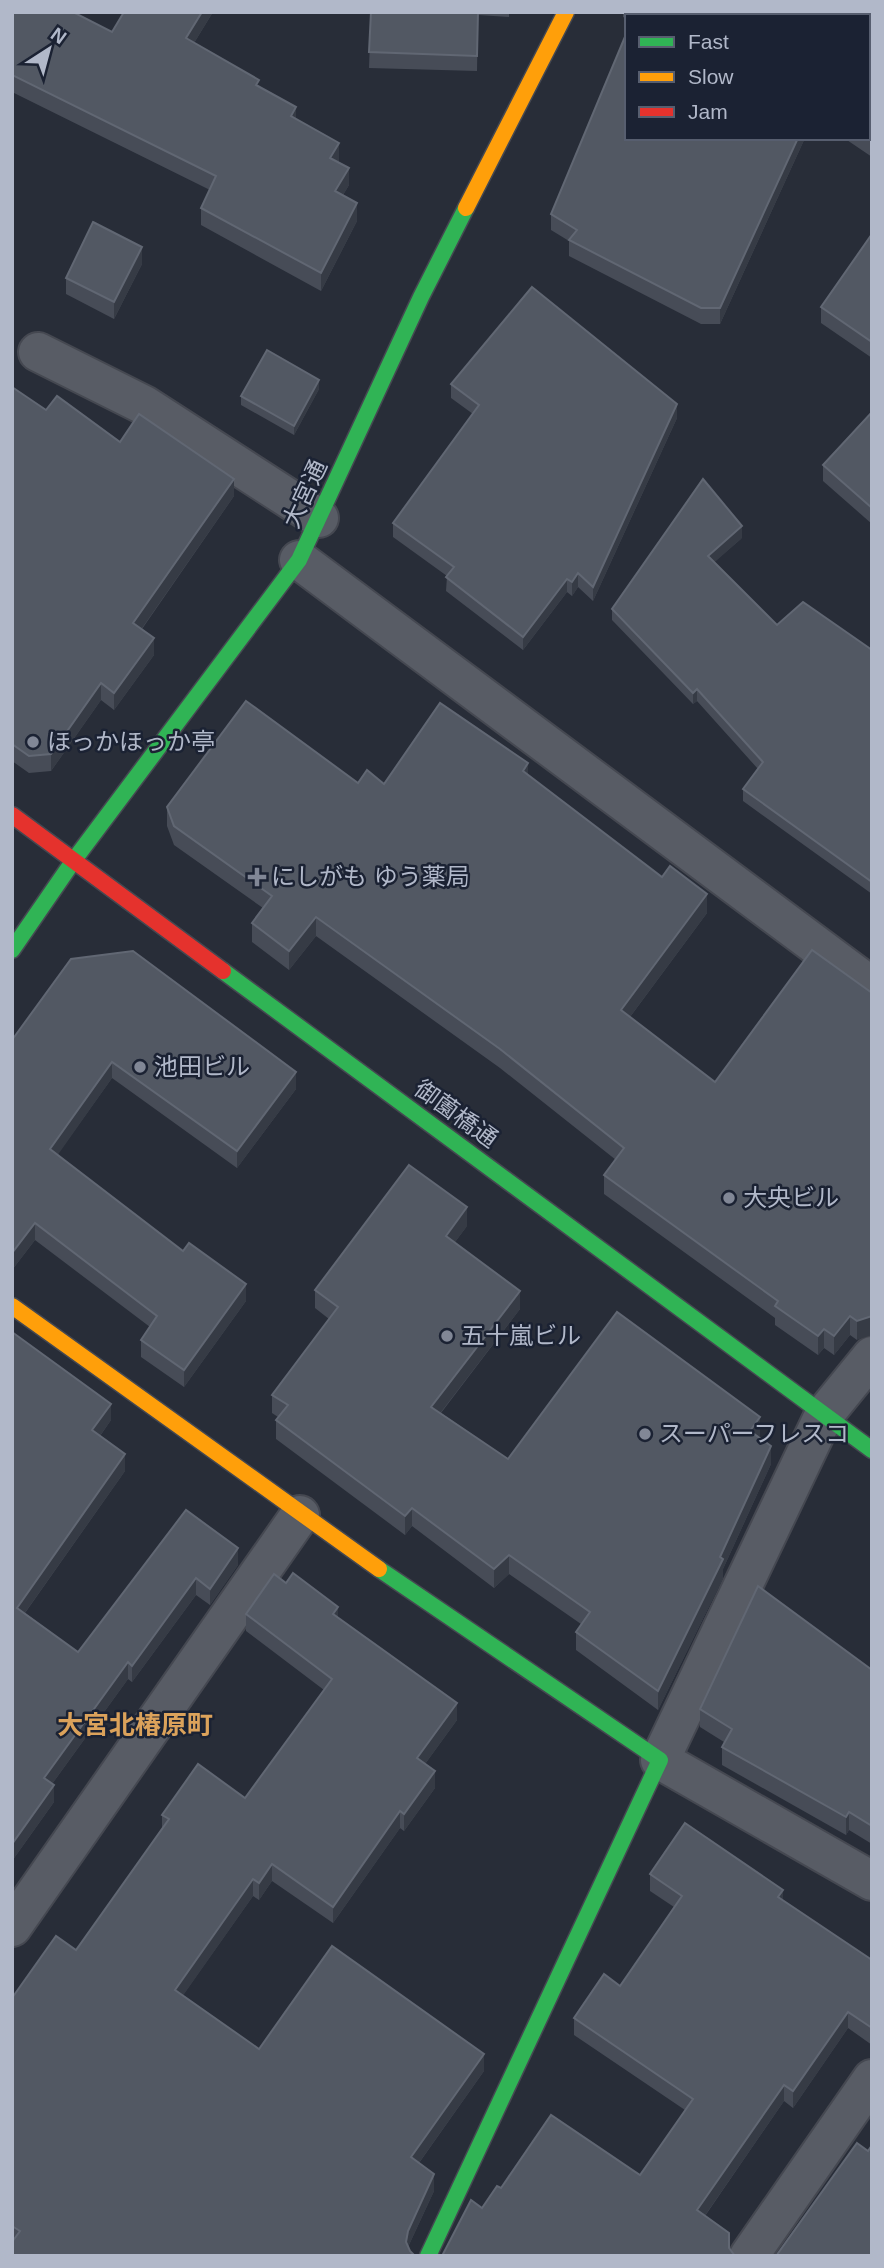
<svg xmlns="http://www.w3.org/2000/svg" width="884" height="2268" font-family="Arial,'Noto Sans JP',sans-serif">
  <rect width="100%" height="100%" fill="#282d38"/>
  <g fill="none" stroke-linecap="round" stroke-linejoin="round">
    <defs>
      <g id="street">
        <polyline points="38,352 144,405 319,518"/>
        <polyline points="299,560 872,987"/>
        <polyline points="872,1356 824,1415 660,1760 872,1881"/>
        <polyline points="12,1927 300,1515"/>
        <polyline points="749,2256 872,2079"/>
      </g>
      <g id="fast">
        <polyline points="12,950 74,860 299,560 421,297 466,208"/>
        <polyline points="223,971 872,1450"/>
        <polyline points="379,1569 660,1760 428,2256"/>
      </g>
      <g id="slow">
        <polyline points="466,208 566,12"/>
        <polyline points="12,1306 379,1569"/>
      </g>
      <polyline id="jam" points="12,815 223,971"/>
    </defs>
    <!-- street casing -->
    <use href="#street" stroke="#454851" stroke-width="42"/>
    <!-- fast casing -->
    <use href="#fast" stroke="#454851" stroke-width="19"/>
    <!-- slow casing -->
    <use href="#slow" stroke="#454851" stroke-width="19"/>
    <!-- jam casing -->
    <use href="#jam" stroke="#454851" stroke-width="19"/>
    <!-- street -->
    <use href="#street" stroke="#585c65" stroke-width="38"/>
    <!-- fast -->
    <use href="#fast" stroke="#30b455" stroke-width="16"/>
    <!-- slow -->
    <use href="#slow" stroke="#ff9f0a" stroke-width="16"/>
    <!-- jam -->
    <use href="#jam" stroke="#e5322d" stroke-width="16"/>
  </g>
  <!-- wall -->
  <g fill="#474c57">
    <polygon points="12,12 112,32 213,12 194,43 259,86 296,119 339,160 338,162 349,185 343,195 357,221 321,291 201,225 201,208 210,190 12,92"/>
    <polygon points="371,12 509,12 509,17 478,15 477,71 369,68"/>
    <polygon points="623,12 869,12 872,14 872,157 844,138 868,138 868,16 627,16 627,19 623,17"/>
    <polygon points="627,138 805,138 720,324 701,324 569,256 569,241 551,230 551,214"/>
    <polygon points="872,234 872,358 821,323 821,307"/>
    <polygon points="142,264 114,319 66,294 66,278"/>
    <polygon points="451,384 677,418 593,601 578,587 572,596 567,592 523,650 446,591 447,576 393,537 393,523 473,414 451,398"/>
    <polygon points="12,387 46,410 120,442 234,496 142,629 154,655 114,710 101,700 51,771 29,773 12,761"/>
    <polygon points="319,389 294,435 241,405 241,396"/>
    <polygon points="872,412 872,524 823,481 823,465"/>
    <polygon points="742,538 714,562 777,625 872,650 872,894 743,801 743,789 758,769 697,701 693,704 612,620 612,609"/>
    <polygon points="528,775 707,913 630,1017 715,1082 872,993 857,1340 850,1335 834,1355 824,1348 818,1355 775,1325 775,1318 604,1194 604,1175 616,1160 500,1068 316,936 289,970 252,942 252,923 263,908 174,845 167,826 167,807 358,783 384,784"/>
    <polygon points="12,1040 296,1089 237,1168 112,1078 57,1155 246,1301 184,1387 141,1357 141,1340 150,1327 35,1240 12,1270"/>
    <polygon points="467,1226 455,1242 520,1309 441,1413 508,1459 760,1435 758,1437 771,1464 723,1569 723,1578 658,1710 576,1650 576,1632 581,1624 509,1574 494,1588 412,1526 405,1535 276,1439 276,1420 278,1417 272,1413 272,1395 329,1319 315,1308 315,1290"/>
    <polygon points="12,1332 111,1420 100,1436 125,1471 25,1613 78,1652 186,1510 238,1565 210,1605 196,1595 132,1682 128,1679 52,1784 54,1802 12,1861"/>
    <polygon points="246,1614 338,1617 457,1720 425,1764 435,1788 404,1831 400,1828 333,1923 272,1881 259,1900 253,1896 183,1995 259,2049 484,2071 419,2163 434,2191 408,2247 410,2251 12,2256 12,1998 76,1950 162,1828 162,1815 245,1798 324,1690 246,1631"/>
    <polygon points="872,1670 872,1844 849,1830 846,1835 722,1765 722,1747 724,1742 700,1727 700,1709"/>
    <polygon points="650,1874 783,1900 872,1960 872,2045 848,2028 793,2108 784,2101 705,2216 482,2208 501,2188 640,2175 685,2110 574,2035 574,2018 620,1986 674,1907 650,1891"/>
  </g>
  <!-- shaded-wall -->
  <g fill="#363b45">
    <polygon points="202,12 213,12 186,56 186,38"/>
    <polygon points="296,107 296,125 291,116"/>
    <polygon points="798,138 805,138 720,324 720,308"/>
    <polygon points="339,143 339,160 330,175 330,158"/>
    <polygon points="349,168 349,185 335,208 335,191"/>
    <polygon points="357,203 357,221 321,291 321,273"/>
    <polygon points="142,247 142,264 114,319 114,302"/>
    <polygon points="319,380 319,389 294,435 294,426"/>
    <polygon points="677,404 677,418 593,601 593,587"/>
    <polygon points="234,479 234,496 133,641 133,623"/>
    <polygon points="742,526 742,538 708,568 708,556"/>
    <polygon points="578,573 578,587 572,596 572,582"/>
    <polygon points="567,579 567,592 523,650 523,637"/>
    <polygon points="154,638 154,655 114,710 114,693"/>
    <polygon points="101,683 101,700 51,771 51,754"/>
    <polygon points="697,689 697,701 693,704 693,693"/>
    <polygon points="528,763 528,782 523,771"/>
    <polygon points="707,894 707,913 621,1029 621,1010"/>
    <polygon points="316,917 316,936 289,970 289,951"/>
    <polygon points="112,1062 112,1078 50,1166 50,1149"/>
    <polygon points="296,1072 296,1089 237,1168 237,1151"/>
    <polygon points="467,1207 467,1226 446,1254 446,1236"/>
    <polygon points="35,1223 35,1240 12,1270 12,1253"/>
    <polygon points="246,1284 246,1301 184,1387 184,1370"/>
    <polygon points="520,1291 520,1309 431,1425 431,1407"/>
    <polygon points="850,1316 850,1335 834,1355 834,1336"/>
    <polygon points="872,1316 872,1335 857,1340 857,1321"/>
    <polygon points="824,1329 824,1348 818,1355 818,1336"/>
    <polygon points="111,1404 111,1420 92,1447 92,1430"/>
    <polygon points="760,1417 760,1435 750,1449 750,1431"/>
    <polygon points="771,1446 771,1464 723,1569 723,1578 658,1710 658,1691"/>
    <polygon points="125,1454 125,1471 17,1624 17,1608"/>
    <polygon points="412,1508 412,1526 405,1535 405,1516"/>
    <polygon points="238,1548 238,1565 210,1605 210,1589"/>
    <polygon points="509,1555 509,1574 494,1588 494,1569"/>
    <polygon points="196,1578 196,1595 132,1682 132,1666"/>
    <polygon points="338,1607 338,1623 333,1614"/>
    <polygon points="128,1662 128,1679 44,1795 44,1778"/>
    <polygon points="457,1703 457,1720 417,1775 417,1758"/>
    <polygon points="435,1771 435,1788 404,1831 404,1814"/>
    <polygon points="54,1785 54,1802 12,1861 12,1844"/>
    <polygon points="400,1811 400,1828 333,1923 333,1907"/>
    <polygon points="849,1812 849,1830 846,1835 846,1817"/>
    <polygon points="272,1864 272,1881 259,1900 259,1883"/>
    <polygon points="253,1879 253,1896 175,2007 175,1990"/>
    <polygon points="783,1890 783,1907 778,1897"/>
    <polygon points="848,2012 848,2028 793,2108 793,2091"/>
    <polygon points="484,2054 484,2071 411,2174 411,2157"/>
    <polygon points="784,2085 784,2101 697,2227 697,2210"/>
    <polygon points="434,2174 434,2191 408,2247 406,2242 408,2231"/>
  </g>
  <!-- building -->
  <g fill="#525863" stroke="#616773" stroke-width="2">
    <polygon points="12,12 73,12 112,32 124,12 202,12 186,38 259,80 256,85 296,107 291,116 339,143 330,158 349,168 335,191 357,203 321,273 201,208 216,176 12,75"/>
    <polygon points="371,12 478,12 477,56 369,52"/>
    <polygon points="635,12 869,12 872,14 872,141 867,138 868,138 868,16 634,16"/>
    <polygon points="627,32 627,138 798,138 720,308 701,308 569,240 577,230 551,214"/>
    <polygon points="93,222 142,247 114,302 66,278"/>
    <polygon points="872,234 872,342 821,307"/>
    <polygon points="532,287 677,404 593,587 578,573 572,582 567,579 523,637 446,577 454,567 393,523 479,405 451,384"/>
    <polygon points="267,350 319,380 294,426 241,396"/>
    <polygon points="12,387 46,410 57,396 120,442 139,414 234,479 133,623 154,638 114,693 101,683 51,754 29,756 12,744"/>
    <polygon points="872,412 872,508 823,465"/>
    <polygon points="703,479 742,526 708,556 777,625 803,602 872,650 872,882 743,789 763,762 697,689 693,693 612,609"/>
    <polygon points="246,701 358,783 367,770 384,784 440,703 528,763 523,771 662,877 670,866 707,894 621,1010 715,1082 812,950 872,993 872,1316 857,1321 850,1316 834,1336 824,1329 818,1336 775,1306 778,1301 604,1175 624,1148 500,1049 316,917 289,951 252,923 272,896 174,826 167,807"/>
    <polygon points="133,951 296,1072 237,1151 112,1062 50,1149 183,1251 189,1243 246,1284 184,1370 141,1340 157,1316 35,1223 12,1253 12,1040 71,959"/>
    <polygon points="409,1165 467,1207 446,1236 520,1291 431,1407 508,1459 617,1312 760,1417 750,1431 771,1446 720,1557 723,1559 658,1691 576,1632 590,1612 509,1555 494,1569 412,1508 405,1516 276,1420 288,1405 272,1395 338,1307 315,1290"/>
    <polygon points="12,1332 111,1404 92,1430 125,1454 17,1608 78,1652 186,1510 238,1548 210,1589 196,1578 132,1666 128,1662 44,1778 54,1785 12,1844"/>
    <polygon points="293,1573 338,1607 333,1614 457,1703 417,1758 435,1771 404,1814 400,1811 333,1907 272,1864 259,1883 253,1879 175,1990 259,2049 332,1946 484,2054 411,2157 434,2174 408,2231 406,2242 410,2251 415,2256 12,2256 12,2242 20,2231 12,2226 12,1998 56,1936 76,1950 169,1819 162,1815 198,1764 245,1798 332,1679 246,1614 274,1574 286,1583"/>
    <polygon points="758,1586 872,1670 872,1826 849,1812 846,1817 722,1747 732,1729 700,1709"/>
    <polygon points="685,1823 783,1890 778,1897 872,1960 872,2028 848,2012 793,2091 784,2085 697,2210 729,2233 729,2248 735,2256 442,2256 471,2200 482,2208 497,2186 501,2188 551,2115 640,2175 693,2099 574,2018 604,1974 620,1986 682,1896 650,1874"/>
    <polygon points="857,2143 868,2151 872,2145 872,2256 776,2256"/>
  </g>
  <!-- markers -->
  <g fill="#818796" stroke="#1b2233" stroke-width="2.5">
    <circle cx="33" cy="742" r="7"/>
    <path d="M253.5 866.5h7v7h7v7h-7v7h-7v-7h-7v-7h7z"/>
    <circle cx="140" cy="1067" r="7"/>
    <circle cx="729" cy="1198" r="7"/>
    <circle cx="447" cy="1336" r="7"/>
    <circle cx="645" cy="1434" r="7"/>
  </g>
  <g text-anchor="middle" stroke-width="5" stroke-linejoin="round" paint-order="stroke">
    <!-- street labels -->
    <g font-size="24" fill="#b1b8c9" stroke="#1b2233">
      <text transform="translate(305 494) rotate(-65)" y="8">大宮通</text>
      <text transform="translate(456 1114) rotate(36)" y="8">御薗橋通</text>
    </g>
    <!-- poi labels -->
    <g font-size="24" fill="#b1b8c9" stroke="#1b2233" text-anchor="start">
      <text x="47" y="750">ほっかほっか亭</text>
      <text x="271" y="885">にしがも ゆう薬局</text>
      <text x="154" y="1075">池田ビル</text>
      <text x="743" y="1206">大央ビル</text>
      <text x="461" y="1344">五十嵐ビル</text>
      <text x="659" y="1442">スーパーフレスコ</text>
    </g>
    <!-- neighbourhood labels -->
    <g font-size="26" font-weight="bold" fill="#dba25b" stroke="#1b2233">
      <text x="135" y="1734">大宮北椿原町</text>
    </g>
  </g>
  <!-- border -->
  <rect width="884" height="2268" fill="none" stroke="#b1b8c9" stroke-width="28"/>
  <!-- legend -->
  <rect x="625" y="14" width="245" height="126" fill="#1b2233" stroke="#575e6f" stroke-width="2"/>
  <rect x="639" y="37" width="35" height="10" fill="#30b455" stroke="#575e6f" stroke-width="2"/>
  <text x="688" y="49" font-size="21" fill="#b1b8c9">Fast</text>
  <rect x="639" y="72" width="35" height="10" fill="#ff9f0a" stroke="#575e6f" stroke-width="2"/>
  <text x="688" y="84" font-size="21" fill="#b1b8c9">Slow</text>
  <rect x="639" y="107" width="35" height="10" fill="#e5322d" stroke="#575e6f" stroke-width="2"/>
  <text x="688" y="119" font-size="21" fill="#b1b8c9">Jam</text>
  <!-- north arrow -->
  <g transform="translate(49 49) rotate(36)" stroke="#1b2233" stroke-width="5" paint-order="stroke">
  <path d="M0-5L12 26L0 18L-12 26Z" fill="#b1b8c9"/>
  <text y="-10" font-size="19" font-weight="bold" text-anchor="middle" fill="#b1b8c9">N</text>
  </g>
</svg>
